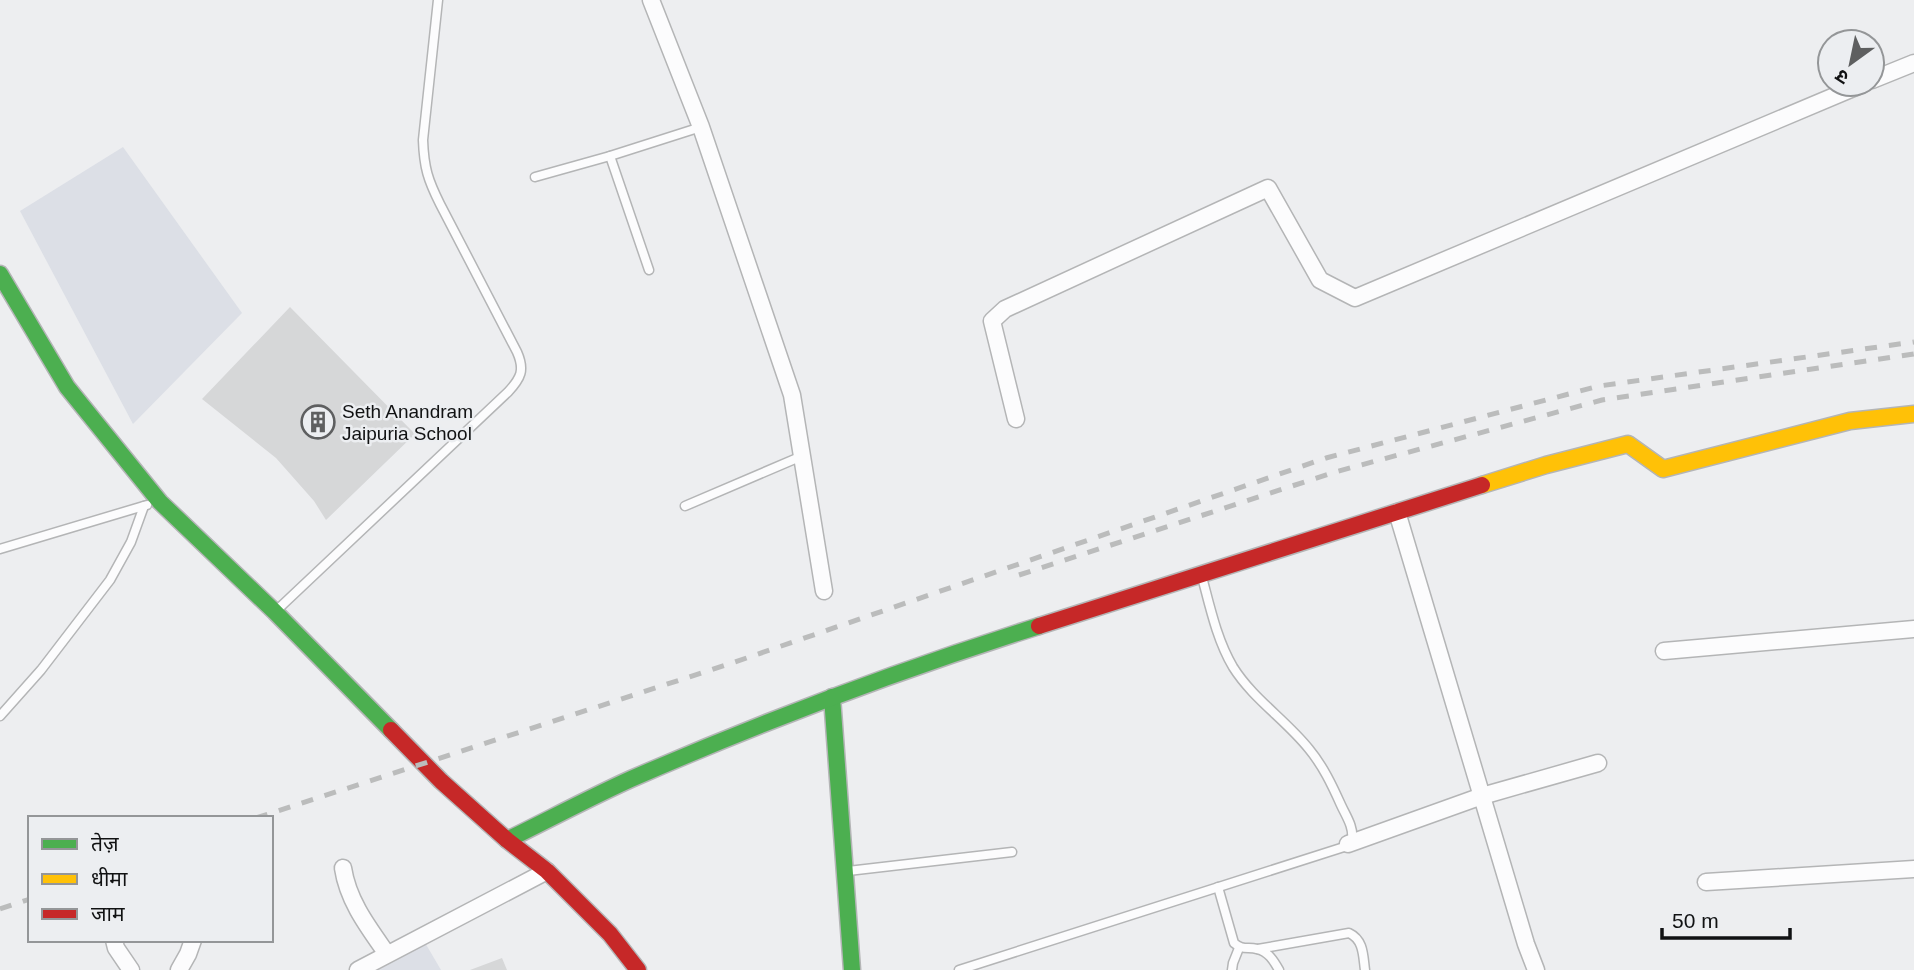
<svg xmlns="http://www.w3.org/2000/svg" width="1914" height="970" font-family="Helvetica,'Noto Sans Devanagari',sans-serif">
  <rect width="100%" height="100%" fill="#edeef0"/>
  <!-- built -->
  <g fill="#dcdfe6">
    <polygon points="123,147 242,313 133,424 20,211"/>
    <polygon points="424,941 441,970 373,970"/>
  </g>
  <!-- building -->
  <g fill="#d6d7d8">
    <polygon points="290,307 415,434 326,520 314,501 276,458 202,399"/>
    <polygon points="502,958 507,970 470,970"/>
  </g>
  <g fill="none" stroke-linecap="round" stroke-linejoin="round">
    <defs>
      <g id="lane">
        <polyline points="610,156 649,270"/>
        <polyline points="535,177 610,156 701,127"/>
        <polyline points="685,506 802,456"/>
        <polyline points="0,549 147,505"/>
        <path d="M277 610 508 392C521 378 525 370 517 352L440 204C428 180 424 168 423 140L438 0"/>
        <polyline points="0,716 41,670 110,580 131,542 144,506"/>
        <polyline points="848,871 1012,852"/>
        <path d="M1218 887 1234 943C1242 950 1247 947 1257 949 1268 951 1274 961 1279 970"/>
        <path d="M1258 949 1349 933C1364 940 1363 956 1365 970"/>
        <path d="M959 970 1344 847 1352 840C1354 827 1346 816 1341 805 1332 785 1323 766 1309 749 1286 720 1253 699 1233 667 1217 640 1210 607 1202 577"/>
        <polyline points="1232,970 1233,963 1239,948"/>
      </g>
      <g id="street">
        <polyline points="651,0 701,127 792,395 824,591"/>
        <polyline points="1872,80 1914,63"/>
        <polyline points="1016,419 992,321 1005,309 1268,188 1320,280 1355,298 1863,84"/>
        <polyline points="1397,512 1526,944 1536,970"/>
        <polyline points="1664,651 1914,629"/>
        <polyline points="1348,844 1482,796 1598,763"/>
        <path d="M343 868C348 901 368 927 387 954"/>
        <polyline points="1706,882 1914,869"/>
        <polyline points="114,940 116,948 131,970"/>
        <polyline points="179,970 188,954 193,940"/>
        <polyline points="358,970 547,871"/>
      </g>
      <g id="fast">
        <polyline points="0,274 67,387 160,502 275,612 391,730"/>
        <polyline points="832,697 852,970"/>
        <path d="M507 840C548 820 589 798 631 779 764 721 900 670 1039 626"/>
      </g>
      <polyline id="slow" points="1482,485 1546,465 1628,444 1663,469 1850,421 1914,414"/>
      <g id="jam">
        <polyline points="1039,626 1482,485"/>
        <polyline points="391,730 441,781 507,840 547,871 610,934 638,970"/>
      </g>
    </defs>
    <!-- lane casing -->
    <use href="#lane" stroke="#b4b5b6" stroke-width="11"/>
    <!-- street casing -->
    <use href="#street" stroke="#b4b5b6" stroke-width="19"/>
    <!-- fast casing -->
    <use href="#fast" stroke="#b4b5b6" stroke-width="19"/>
    <!-- slow casing -->
    <use href="#slow" stroke="#b4b5b6" stroke-width="19"/>
    <!-- jam casing -->
    <use href="#jam" stroke="#b4b5b6" stroke-width="19"/>
    <!-- lane -->
    <use href="#lane" stroke="#fcfcfd" stroke-width="8"/>
    <!-- street -->
    <use href="#street" stroke="#fcfcfd" stroke-width="16"/>
    <!-- fast -->
    <use href="#fast" stroke="#4caf50" stroke-width="16"/>
    <!-- slow -->
    <use href="#slow" stroke="#ffc107" stroke-width="16"/>
    <!-- jam -->
    <use href="#jam" stroke="#c62828" stroke-width="16"/>
    <!-- rail -->
    <g stroke="#bbbcbc" stroke-width="5" stroke-dasharray="12 12" stroke-linecap="butt">
      <polyline points="1019,575 1335,472 1602,400 1914,354"/>
      <polyline points="256,818 735,662 1326,458 1599,386 1914,342"/>
      <polyline points="0,909 30,899"/>
    </g>
  </g>
  <!-- icons -->
  <defs>
    <symbol id="building-ring" viewBox="-11 -11 22 22"><circle r="9.5" fill="#eceef1" stroke="#5e5f60" stroke-width="1.5"/><path d="M-4-6H4V6H1V3H-1V6H-4ZM-2.5-4.3h1.7v1.8h-1.7ZM.8-4.3h1.7v1.8H.8ZM-2.5-1h1.7V.8h-1.7ZM.8-1h1.7V.8H.8Z" fill="#5e5f60"/></symbol>
  </defs>
  <g fill-rule="evenodd">
    <use href="#building-ring" x="299" y="403" width="38" height="38"/>
  </g>
  <g text-anchor="middle" stroke-width="5" stroke-linejoin="round" paint-order="stroke">
    <!-- poi labels -->
    <g font-size="19" fill="#111213" stroke="#eceef1" text-anchor="start">
      <text x="342" y="418">Seth Anandram<tspan x="342" dy="22">Jaipuria School</tspan></text>
    </g>
  </g>
  <!-- legend -->
  <rect x="28" y="816" width="245" height="126" fill="#eceef1" stroke="#949698" stroke-width="2"/>
  <rect x="42" y="839" width="35" height="10" fill="#4caf50" stroke="#949698" stroke-width="2"/>
  <text x="91" y="851" font-size="21" fill="#111213">तेज़</text>
  <rect x="42" y="874" width="35" height="10" fill="#ffc107" stroke="#949698" stroke-width="2"/>
  <text x="91" y="886" font-size="21" fill="#111213">धीमा</text>
  <rect x="42" y="909" width="35" height="10" fill="#c62828" stroke="#949698" stroke-width="2"/>
  <text x="91" y="921" font-size="21" fill="#111213">जाम</text>
  <!-- north arrow -->
  <g transform="translate(1851 63) rotate(213)"><circle r="33" fill="#eceef1" stroke="#949698" stroke-width="2"/>
  <path d="M0-5L12 26L0 18L-12 26Z" fill="#5e5f60"/>
  <text y="-10" font-size="19" font-weight="bold" text-anchor="middle" fill="#111213">उ</text>
  </g>
  <!-- scale -->
  <path d="M1662 928v10h128v-10" fill="none" stroke="#111213" stroke-width="3.5"/>
  <text x="1672" y="928" font-size="21" fill="#111213" stroke="#eceef1" stroke-width="5" paint-order="stroke">50 m</text>
</svg>
